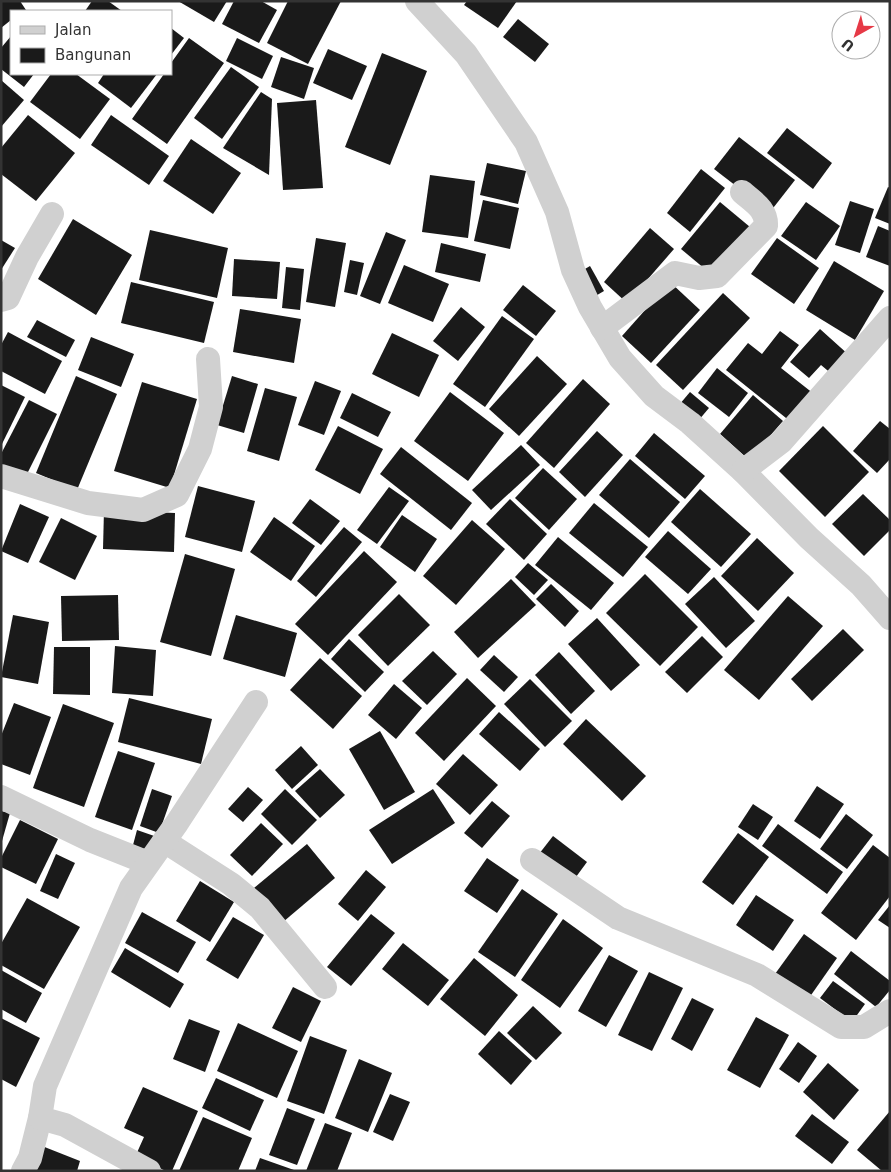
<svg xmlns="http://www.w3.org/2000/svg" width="891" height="1172" font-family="'DejaVu Sans',sans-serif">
  <rect width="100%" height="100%" fill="#fff"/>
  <!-- building -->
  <g fill="#1a1a1a">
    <polygon points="1,1 20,1 26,10 11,11 11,20 1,28"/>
    <polygon points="92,1 108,1 122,11 85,11"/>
    <polygon points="178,1 227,1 214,22"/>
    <polygon points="234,1 261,1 277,10 259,43 222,24"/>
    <polygon points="288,1 341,1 308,64 267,43"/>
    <polygon points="467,1 517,1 498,28 464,5"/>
    <polygon points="518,19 549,44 535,62 503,37"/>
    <polygon points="171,28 184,38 171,55"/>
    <polygon points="11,36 11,74 34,74 24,87 1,69 1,48"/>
    <polygon points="189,38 224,63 167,144 132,119 164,74 171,74 171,63"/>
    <polygon points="237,38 273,56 262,79 226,61"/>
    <polygon points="328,49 367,66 352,100 313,83"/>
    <polygon points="382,53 427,71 390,165 345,147"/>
    <polygon points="281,57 314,68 304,99 271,87"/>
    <polygon points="231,67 259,87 222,139 194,118"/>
    <polygon points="51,74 76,74 110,99 80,139 30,102"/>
    <polygon points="104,74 157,74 131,108 98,83"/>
    <polygon points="1,80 24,100 1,127"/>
    <polygon points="261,92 272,99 269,175 223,148"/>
    <polygon points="316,100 323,188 283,190 277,103"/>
    <polygon points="28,115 75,153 36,201 1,174 1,148"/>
    <polygon points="111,115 169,156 149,185 91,145"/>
    <polygon points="787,128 832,163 813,189 767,153"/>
    <polygon points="739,137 795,180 770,212 714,169"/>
    <polygon points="191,139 241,173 213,214 163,181"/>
    <polygon points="487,163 526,171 518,204 480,195"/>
    <polygon points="701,169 725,188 690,232 667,213"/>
    <polygon points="430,175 475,181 468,238 422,232"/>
    <polygon points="888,187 890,188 890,224 875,218"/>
    <polygon points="483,200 519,208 510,249 474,241"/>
    <polygon points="850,201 874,209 860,253 835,245"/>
    <polygon points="720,202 750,227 711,274 681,249"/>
    <polygon points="806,202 840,226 816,260 781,236"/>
    <polygon points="73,219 132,255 96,315 38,279"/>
    <polygon points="878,226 890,231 890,266 866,257"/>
    <polygon points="650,228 674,249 627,303 604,282"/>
    <polygon points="150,230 228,248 217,298 139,280"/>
    <polygon points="386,232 406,240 380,304 360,296"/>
    <polygon points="316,238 346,243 335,307 306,302"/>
    <polygon points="777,238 819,268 794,304 751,274"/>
    <polygon points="1,240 15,248 1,270"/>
    <polygon points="441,243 486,254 480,282 435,272"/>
    <polygon points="234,259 280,262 277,299 232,296"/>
    <polygon points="350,260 364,263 357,295 344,292"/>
    <polygon points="834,261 884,291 855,340 806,310"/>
    <polygon points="404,265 449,284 433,322 388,303"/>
    <polygon points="590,266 604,291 592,298 578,273"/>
    <polygon points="286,267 304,269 300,310 282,308"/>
    <polygon points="131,282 214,302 204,343 121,323"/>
    <polygon points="670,282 700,310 651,363 622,336"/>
    <polygon points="523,285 556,311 536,336 503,310"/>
    <polygon points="723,293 750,318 683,390 656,365"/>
    <polygon points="461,307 485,327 458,361 433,341"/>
    <polygon points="240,309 301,319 294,363 233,352"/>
    <polygon points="502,316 534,339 485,407 453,384"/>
    <polygon points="37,320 75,340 66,357 27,337"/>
    <polygon points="820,329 850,356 833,375 821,365 809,378 790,362"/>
    <polygon points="780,331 799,345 781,368 814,394 791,422 726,370 748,343 762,354"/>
    <polygon points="8,332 62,361 45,394 1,371 1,345"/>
    <polygon points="392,333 439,355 419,397 372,374"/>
    <polygon points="91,337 134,354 121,387 78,370"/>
    <polygon points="537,356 567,384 519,436 489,409"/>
    <polygon points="717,368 748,393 729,417 698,393"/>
    <polygon points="76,376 117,394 77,490 36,473"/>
    <polygon points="232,376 258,384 244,433 217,425"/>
    <polygon points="583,379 610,404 554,468 526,443"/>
    <polygon points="315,381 341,391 324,435 298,425"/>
    <polygon points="142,382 197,399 170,488 114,471"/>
    <polygon points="1,385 25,397 1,446"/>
    <polygon points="265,388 297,397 279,461 247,451"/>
    <polygon points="450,392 504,433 468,481 414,441"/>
    <polygon points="690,392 709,408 698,421 679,405"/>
    <polygon points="352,393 391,412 378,437 340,418"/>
    <polygon points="753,395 783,421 749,460 720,434"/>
    <polygon points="29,400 57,414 25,478 1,466 1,454"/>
    <polygon points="880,421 890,429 890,459 877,473 853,451"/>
    <polygon points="338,426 383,449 360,494 315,470"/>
    <polygon points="823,426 869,472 825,517 779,471"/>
    <polygon points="597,431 623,455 585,497 559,472"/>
    <polygon points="654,433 705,476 685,499 635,456"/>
    <polygon points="521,445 540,465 491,510 472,490"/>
    <polygon points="401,447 472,503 451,530 380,474"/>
    <polygon points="630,459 680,502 649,538 599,495"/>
    <polygon points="543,468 577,499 549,530 515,498"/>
    <polygon points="198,486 255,501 242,552 185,537"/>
    <polygon points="389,487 409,501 377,544 357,530"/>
    <polygon points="700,489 751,534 721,567 671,522"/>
    <polygon points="863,494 890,520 890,530 864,556 832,524"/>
    <polygon points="310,499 340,521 321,545 292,523"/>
    <polygon points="510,499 547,534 524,560 486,524"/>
    <polygon points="594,503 648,547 623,577 569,533"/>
    <polygon points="20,504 49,517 28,563 1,551"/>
    <polygon points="104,510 175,513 174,552 103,549"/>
    <polygon points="402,515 437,539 415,572 380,547"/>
    <polygon points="274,517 315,546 291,581 250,552"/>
    <polygon points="61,518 97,536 75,580 39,562"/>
    <polygon points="472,520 505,549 456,605 423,576"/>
    <polygon points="344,527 362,542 316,597 297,581"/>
    <polygon points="668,531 711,569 688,594 645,557"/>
    <polygon points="558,537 614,583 591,610 535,565"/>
    <polygon points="757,538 794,573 758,611 721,576"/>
    <polygon points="364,551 397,582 328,655 295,624"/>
    <polygon points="185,554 235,569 211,656 160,642"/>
    <polygon points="528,563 548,580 534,595 515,577"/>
    <polygon points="645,574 698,627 660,666 606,613"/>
    <polygon points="714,577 755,621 726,648 685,604"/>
    <polygon points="511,579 536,605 478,658 454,632"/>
    <polygon points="551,584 579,611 565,627 536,599"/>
    <polygon points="399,594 430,625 388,666 358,635"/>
    <polygon points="118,595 119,640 62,641 61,596"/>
    <polygon points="788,596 823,626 759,700 724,670"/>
    <polygon points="13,615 49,622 38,684 1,677"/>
    <polygon points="236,615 297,633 285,677 223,659"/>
    <polygon points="597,618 640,665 611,691 568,644"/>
    <polygon points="843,629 864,650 812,701 791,679"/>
    <polygon points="702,636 723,657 687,693 665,672"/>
    <polygon points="349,639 384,672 365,692 331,659"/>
    <polygon points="115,646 156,650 153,696 112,693"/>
    <polygon points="54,647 90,647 90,695 53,694"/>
    <polygon points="433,651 457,674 427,705 402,681"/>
    <polygon points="559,652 595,691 571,714 535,675"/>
    <polygon points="494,655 518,677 504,692 480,670"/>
    <polygon points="320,658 362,696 333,729 290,690"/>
    <polygon points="467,678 496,706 444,761 415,733"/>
    <polygon points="530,679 572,721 545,747 504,704"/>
    <polygon points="394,684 422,708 396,739 368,715"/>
    <polygon points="129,698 212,719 201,764 118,742"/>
    <polygon points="14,703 51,717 30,775 1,764 1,736"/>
    <polygon points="63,704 114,723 84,807 33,788"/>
    <polygon points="499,712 540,749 520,771 479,734"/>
    <polygon points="586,719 646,776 622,801 563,744"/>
    <polygon points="380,731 415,792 384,810 349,749"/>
    <polygon points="301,746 318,765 292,789 275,770"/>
    <polygon points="118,751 155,763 132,830 95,817"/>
    <polygon points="463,754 498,785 470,815 436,784"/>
    <polygon points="320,769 345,795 320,818 295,791"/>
    <polygon points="817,786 844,804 820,839 794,821"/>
    <polygon points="248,787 263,800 243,822 228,809"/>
    <polygon points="152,789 172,796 159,833 140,826"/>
    <polygon points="285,789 317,820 292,845 261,814"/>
    <polygon points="433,789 455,823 392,864 369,830"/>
    <polygon points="492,801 510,816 482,848 464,833"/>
    <polygon points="753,804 773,817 758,840 738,827"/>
    <polygon points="1,811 10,813 2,841 1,841"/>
    <polygon points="846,814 873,835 847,869 820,849"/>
    <polygon points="20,820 58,839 36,884 1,867 1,858"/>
    <polygon points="261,823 283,844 252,876 230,855"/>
    <polygon points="778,824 843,872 827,894 762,846"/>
    <polygon points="137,830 160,838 155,853 133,845"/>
    <polygon points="738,833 769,857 733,905 702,882"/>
    <polygon points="553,836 587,862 573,881 539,854"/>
    <polygon points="307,844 335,878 283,922 254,888"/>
    <polygon points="873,845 890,858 890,896 856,940 821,913"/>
    <polygon points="56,854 75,863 58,899 40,891"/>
    <polygon points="487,858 519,880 497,913 464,891"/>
    <polygon points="366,870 386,887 358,921 338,904"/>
    <polygon points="200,881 234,902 210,942 176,921"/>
    <polygon points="522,889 558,914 515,977 478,952"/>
    <polygon points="756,895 794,920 773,951 736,925"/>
    <polygon points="27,898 80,927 44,989 1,965 1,944"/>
    <polygon points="890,905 890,928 878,920"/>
    <polygon points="142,912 196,942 178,973 125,943"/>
    <polygon points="371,914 395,933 351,986 327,967"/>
    <polygon points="233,917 264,935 238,979 206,960"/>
    <polygon points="563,919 603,948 560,1008 521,980"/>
    <polygon points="804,934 837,958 809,998 775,974"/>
    <polygon points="403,943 449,980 428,1006 382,969"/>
    <polygon points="125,948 184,984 170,1008 111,972"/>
    <polygon points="851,951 890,981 890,990 876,1007 834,974"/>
    <polygon points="609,955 638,971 606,1027 578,1011"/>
    <polygon points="474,958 518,995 485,1036 440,999"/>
    <polygon points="1,970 42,993 26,1023 1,1009"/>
    <polygon points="649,972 683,988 652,1051 618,1035"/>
    <polygon points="833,981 865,1004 852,1022 820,998"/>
    <polygon points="293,987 321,1001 301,1042 272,1028"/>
    <polygon points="692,998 714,1009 692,1051 671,1039"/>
    <polygon points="533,1006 562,1033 536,1060 507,1033"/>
    <polygon points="756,1017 789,1035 760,1088 727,1070"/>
    <polygon points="1,1018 40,1038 16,1087 1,1079"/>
    <polygon points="189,1019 220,1031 205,1072 173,1059"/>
    <polygon points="238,1023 298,1051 277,1098 217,1071"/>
    <polygon points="499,1031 532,1061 511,1085 478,1054"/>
    <polygon points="310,1036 347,1050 324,1114 287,1101"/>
    <polygon points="798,1042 817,1056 799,1083 779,1069"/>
    <polygon points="359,1059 392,1073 368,1132 335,1118"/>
    <polygon points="828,1063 859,1090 834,1120 803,1092"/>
    <polygon points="216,1078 264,1100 250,1131 202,1108"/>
    <polygon points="143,1087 198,1111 172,1171 166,1171 135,1157 144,1137 124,1128"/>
    <polygon points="390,1094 410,1102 393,1141 373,1132"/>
    <polygon points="287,1108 315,1119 297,1165 269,1155"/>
    <polygon points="890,1111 890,1171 882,1171 857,1150"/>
    <polygon points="812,1114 849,1142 832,1164 795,1136"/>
    <polygon points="203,1117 252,1138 238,1171 179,1171"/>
    <polygon points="325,1123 352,1133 337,1171 306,1171"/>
    <polygon points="42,1146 80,1161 77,1171 32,1171"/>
    <polygon points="260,1158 294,1170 294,1171 255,1171"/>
  </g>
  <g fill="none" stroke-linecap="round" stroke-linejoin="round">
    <!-- street -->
    <g stroke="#d0d0d0" stroke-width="24">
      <polyline points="417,1 466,54 526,142 557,212 573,270 590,307 620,358 654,396 690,423 743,471 809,538 861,585 890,618"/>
      <polyline points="1,300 8,298 27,257 52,214"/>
      <path d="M602 328 675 273 699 278 717 276 766 226C767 209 753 202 742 192"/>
      <polyline points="743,471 781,442 890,318"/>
      <polyline points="1,476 88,503 143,510 177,495 200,449 211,407 208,359"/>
      <polyline points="1,797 90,840 148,863"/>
      <polyline points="164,841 231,884 260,908 325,987"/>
      <polyline points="532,860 618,918 757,975 841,1027 864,1027 890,1011"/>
      <polyline points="23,1171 30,1158 40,1118"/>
      <polyline points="149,1171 65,1125 40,1118 45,1086 131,888 177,823 256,702"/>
    </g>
  </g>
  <!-- border -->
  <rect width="891" height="1172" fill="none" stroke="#333333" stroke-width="5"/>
  <!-- legend -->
  <rect x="10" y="10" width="162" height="65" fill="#ffffff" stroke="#adadad"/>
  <rect x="20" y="26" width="25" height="8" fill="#d0d0d0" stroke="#adadad"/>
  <text x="55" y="35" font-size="15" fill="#333333">Jalan</text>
  <rect x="20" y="48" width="25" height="15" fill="#1a1a1a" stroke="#adadad"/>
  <text x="55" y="60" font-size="15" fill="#333333">Bangunan</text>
  <!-- north arrow -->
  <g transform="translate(856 35) rotate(219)"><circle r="24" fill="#ffffff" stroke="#adadad"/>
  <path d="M0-4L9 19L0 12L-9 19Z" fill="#e63946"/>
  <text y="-8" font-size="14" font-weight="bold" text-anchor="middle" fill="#333333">U</text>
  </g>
</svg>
